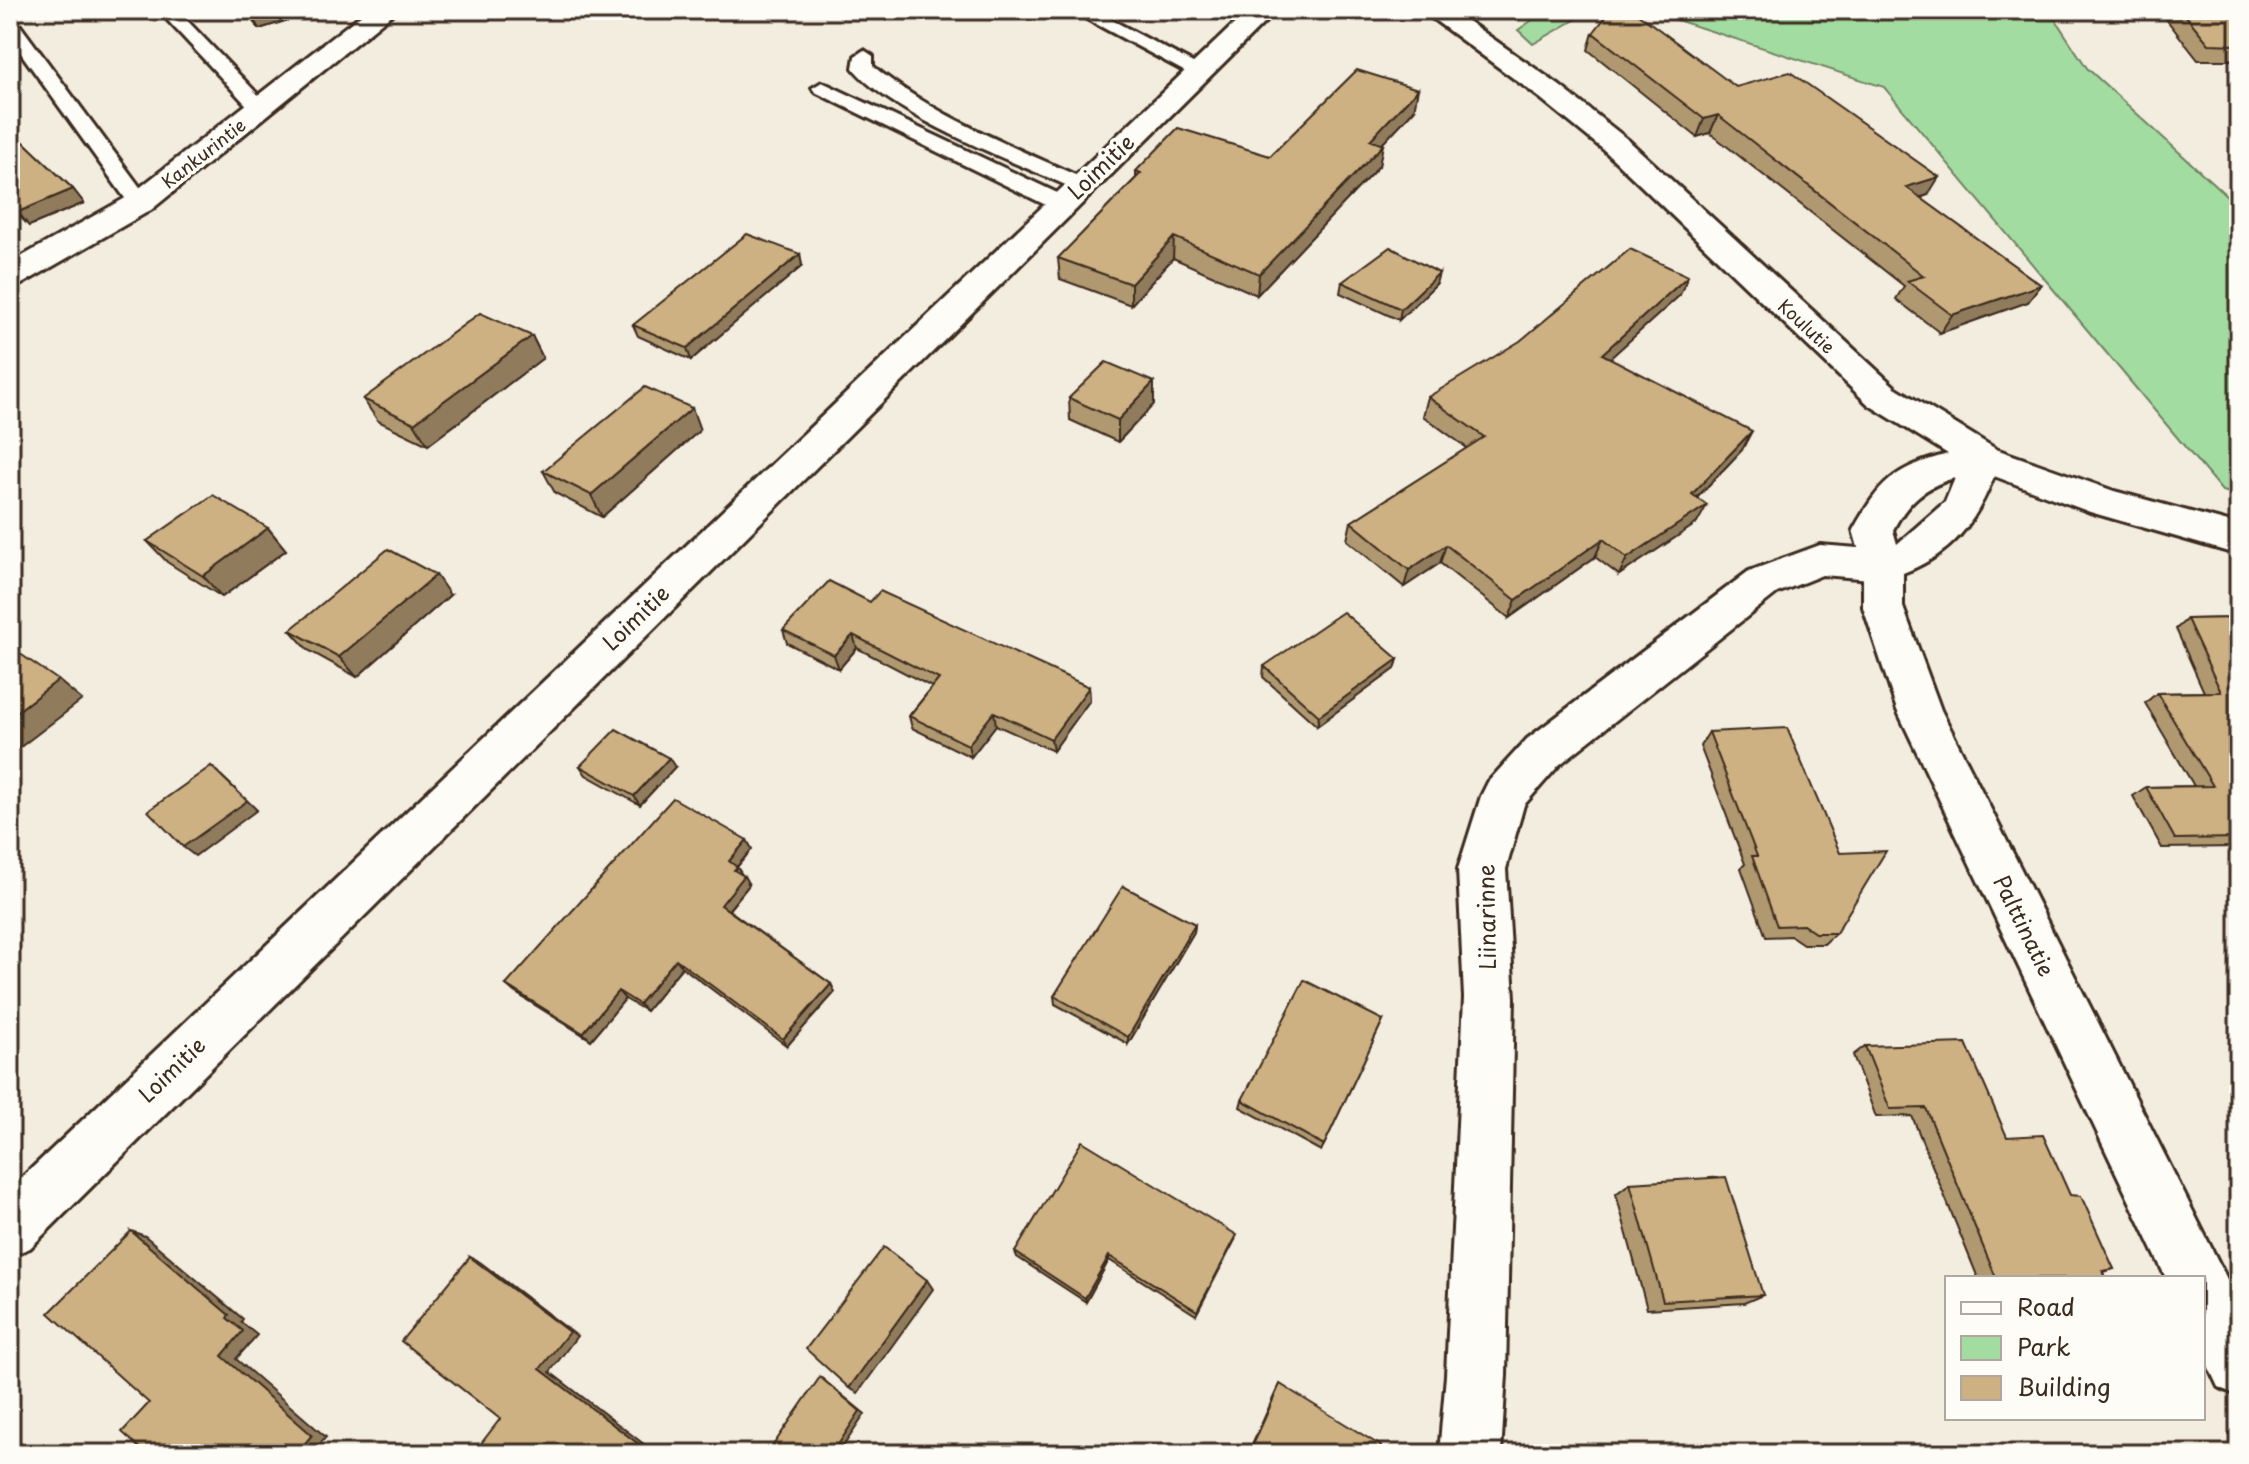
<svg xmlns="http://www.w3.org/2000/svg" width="2249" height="1464" font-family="'Playpen Sans',sans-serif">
  <rect width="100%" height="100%" fill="#f3ede0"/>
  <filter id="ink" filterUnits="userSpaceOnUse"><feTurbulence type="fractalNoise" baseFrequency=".0125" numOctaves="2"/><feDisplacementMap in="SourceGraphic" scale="16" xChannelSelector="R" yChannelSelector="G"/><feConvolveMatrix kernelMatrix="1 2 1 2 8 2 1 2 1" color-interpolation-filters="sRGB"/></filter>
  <g filter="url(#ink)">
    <!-- green -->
    <g fill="#a3dca1" stroke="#6f8360" stroke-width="2">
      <polygon points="1547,10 1592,10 1533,44 1518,30"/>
      <polygon points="1646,10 2049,10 2087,68 2239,207 2239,495 2222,491 1884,87"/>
    </g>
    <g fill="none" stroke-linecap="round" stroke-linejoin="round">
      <defs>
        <g id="service">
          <polygon points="158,10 177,10 268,105 271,109 268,113 254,113"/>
          <polygon points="1070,10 1093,10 1210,72 1207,76 1193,76"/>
          <polygon points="10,19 17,21 148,198 151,203 148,208 132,208 10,38"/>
          <path d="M864 50 873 56V66C936 118 1015 147 1089 181L1093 185 1089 189H1075C1017 163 891 116 853 68L855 56Z"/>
          <polygon points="822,82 1070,199 1073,204 1070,209 1054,209 815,92 812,88"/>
        </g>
        <g id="minor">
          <polygon points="367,10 397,10 151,210 22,284 10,287 10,263 129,196"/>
          <polygon points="1249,10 1277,10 30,1248 10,1256 10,1189"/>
          <polygon points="1820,545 1883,550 1897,554 1903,565 1897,576 1883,580 1822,575 1777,593 1559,765 1524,805 1506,869 1514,998 1506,1375 1501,1454 1439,1454 1446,1375 1464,998 1458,869 1481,796 1488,782 1527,739 1749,571"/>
        </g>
        <path id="tertiary" d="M1421 10H1452L1560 86 1627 139 1895 387 1996 449 2114 491 2239 525V555L2090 512 1994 476C1975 524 1952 554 1903 573V607L1941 710 2239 1303V1396L2218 1387 2203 1355V1278H2166L1897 710 1863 607V565L1853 530C1880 482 1894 468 1948 454L1869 405 1605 151 1540 98ZM1955 478 1945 502 1897 544 1893 530C1907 502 1925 486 1955 478Z"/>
      </defs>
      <!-- service casing -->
      <use href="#service" stroke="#3b2a1e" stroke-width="6"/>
      <!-- minor casing -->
      <use href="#minor" stroke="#3b2a1e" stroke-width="6"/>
      <!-- tertiary casing -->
      <use href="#tertiary" stroke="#3b2a1e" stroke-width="6"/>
      <!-- service -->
      <use href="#service" fill="#fdfcf7" fill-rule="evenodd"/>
      <!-- minor -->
      <use href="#minor" fill="#fdfcf7" fill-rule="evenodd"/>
      <!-- tertiary -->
      <use href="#tertiary" fill="#fdfcf7" fill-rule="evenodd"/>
    </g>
    <!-- wall -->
    <g fill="#b09871" stroke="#3b2a1e" stroke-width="2">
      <polygon points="244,10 306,10 308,14 259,29"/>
      <polygon points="2159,10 2239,10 2239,60 2198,60"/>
      <polygon points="1593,33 1736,87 1928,195 1920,198 2041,285 2028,302 1940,333 1896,299 1904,286 1710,133 1697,137 1588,50"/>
      <polygon points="1414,110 1382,144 1379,166 1257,295 1173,258 1131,305 1060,279 1058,258 1136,178 1136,171 1270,156"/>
      <polygon points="10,126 12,130 11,130 73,189 84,203 29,226 10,206"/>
      <polygon points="800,254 802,266 691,360 638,336 633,325"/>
      <polygon points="1342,282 1436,284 1399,320 1340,293"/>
      <polygon points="1680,295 1610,358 1742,450 1697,498 1697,523 1619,575 1595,557 1509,618 1440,563 1404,587 1347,540 1351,522 1467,448 1423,416 1428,397"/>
      <polygon points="532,336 543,358 428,445 378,421 363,399"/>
      <polygon points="1154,382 1154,404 1118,442 1070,420 1069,398"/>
      <polygon points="700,430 602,517 555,493 543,471"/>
      <polygon points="268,528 286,550 222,597 167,562 147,541"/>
      <polygon points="450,595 357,677 308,650 290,630"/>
      <polygon points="870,602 1089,687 1090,700 1053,751 996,725 971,757 912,728 909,716 932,687 857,648 839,669 787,643 783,630"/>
      <polygon points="2239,618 2239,847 2162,848 2133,796 2146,787 2194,786 2145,703 2157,693 2204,692 2176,629 2187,619"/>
      <polygon points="1398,659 1395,669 1317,726 1263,677 1264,666"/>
      <polygon points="1709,732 1836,933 1824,944 1803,944 1791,936 1766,937 1741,868 1745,864 1700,746"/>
      <polygon points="580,766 675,767 640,805 586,775"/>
      <polygon points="752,849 737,867 749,885 729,910 831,984 835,992 787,1046 682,967 646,1011 625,999 591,1040 514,992 506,985"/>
      <polygon points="1195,924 1194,932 1128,1044 1055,1004 1054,996"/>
      <polygon points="1383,1020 1321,1151 1240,1107 1242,1100"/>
      <polygon points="1865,1046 2007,1137 2070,1195 2114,1269 2104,1272 2106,1278 1978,1278 1912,1116 1876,1117 1853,1055"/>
      <polygon points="1630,1183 1763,1295 1744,1303 1647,1309 1616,1194"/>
      <polygon points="1235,1240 1196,1315 1109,1260 1086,1302 1017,1257 1015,1252"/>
      <polygon points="1280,1384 1377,1454 1248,1454 1278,1387"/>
    </g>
    <!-- shaded-wall -->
    <g fill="#907c5c" stroke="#3b2a1e" stroke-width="2">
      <polygon points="278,10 306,10 308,14 259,29 253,18"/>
      <polygon points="1418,89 1414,110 1366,161 1370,140"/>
      <polygon points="1718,115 1710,133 1697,137 1704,119"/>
      <polygon points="1383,145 1379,166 1257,295 1259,274"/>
      <polygon points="1939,177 1928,195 1896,205 1906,187"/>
      <polygon points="73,189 84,203 29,226 18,212"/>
      <polygon points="1174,237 1173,258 1131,305 1131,284"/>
      <polygon points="800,254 802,266 691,360 687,348"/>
      <polygon points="1439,273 1436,284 1399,320 1401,309"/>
      <polygon points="1688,276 1680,295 1595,372 1602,354"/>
      <polygon points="2041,285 2028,302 1940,333 1952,315"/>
      <polygon points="532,336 543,358 428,445 414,423"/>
      <polygon points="1154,382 1154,404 1118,442 1118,420"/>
      <polygon points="692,408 700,430 602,517 591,495"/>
      <polygon points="1752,431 1742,450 1683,512 1692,494"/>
      <polygon points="1707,505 1697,523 1619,575 1627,558"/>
      <polygon points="268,528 286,550 222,597 203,576"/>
      <polygon points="1603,539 1595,557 1509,618 1516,600"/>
      <polygon points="1446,545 1440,563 1404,587 1409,570"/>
      <polygon points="436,575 450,595 357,677 339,657"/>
      <polygon points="853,635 857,648 839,669 834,655"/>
      <polygon points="1398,659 1395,669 1317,726 1319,716"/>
      <polygon points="58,680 82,700 10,755 10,717"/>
      <polygon points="1089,687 1090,700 1053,751 1051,739"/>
      <polygon points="994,712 996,725 971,757 968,745"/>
      <polygon points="669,758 675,767 640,805 634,796"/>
      <polygon points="211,766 257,810 195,856 183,847"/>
      <polygon points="747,840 752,849 734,870 729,861"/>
      <polygon points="744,876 749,885 726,913 721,905"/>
      <polygon points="1195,924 1194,932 1128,1044 1128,1037"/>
      <polygon points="676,959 682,967 646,1011 639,1004"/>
      <polygon points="831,984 835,992 787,1046 783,1039"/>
      <polygon points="618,991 625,999 591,1040 583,1033"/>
      <polygon points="131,1231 145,1236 243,1319 241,1322 257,1335 236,1359 326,1437 311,1454 296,1454 222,1356"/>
      <polygon points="1109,1256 1109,1260 1086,1302 1085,1298"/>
      <polygon points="470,1257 480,1262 577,1336 550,1372 653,1451 650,1454 641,1454 540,1369"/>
      <polygon points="927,1280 933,1289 858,1393 849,1388"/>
      <polygon points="820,1377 865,1414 838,1454 832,1454"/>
    </g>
    <!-- building -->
    <g fill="#cdb183" stroke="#3b2a1e" stroke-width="2">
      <polygon points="247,10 278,10 253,18"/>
      <polygon points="1611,10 1633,10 1736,87 1790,72 1939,177 1906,187 2041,285 1952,315 1907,281 1924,276 1718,115 1704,119 1593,33"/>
      <polygon points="2181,10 2239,10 2239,45 2209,44"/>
      <polygon points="1357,70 1418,89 1370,140 1383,145 1259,274 1174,237 1131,284 1058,258 1141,173 1136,171 1178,128 1270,156"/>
      <polygon points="10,129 73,189 18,212 10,204"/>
      <polygon points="747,234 800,254 687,348 633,325"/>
      <polygon points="1390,247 1439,273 1401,309 1342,282"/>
      <polygon points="1630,249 1688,276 1602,354 1752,431 1692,494 1707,505 1627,558 1603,539 1516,600 1446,545 1409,570 1351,522 1484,437 1428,397 1520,341"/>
      <polygon points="480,313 532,336 414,423 363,399"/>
      <polygon points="1106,362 1154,382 1118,420 1069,398"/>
      <polygon points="645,387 692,408 591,495 543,471"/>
      <polygon points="213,495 268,528 203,576 147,541"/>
      <polygon points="388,549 436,575 339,657 290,630"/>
      <polygon points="829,581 870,602 880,591 1089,687 1051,739 994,712 968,745 909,716 939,679 853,635 834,655 783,630"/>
      <polygon points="1343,612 1398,659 1319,716 1264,666"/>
      <polygon points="2239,618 2239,838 2175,839 2146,787 2213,786 2157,693 2221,692 2187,619"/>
      <polygon points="16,651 58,680 10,717 10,655"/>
      <polygon points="1787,728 1840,853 1886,851 1836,933 1815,933 1803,925 1777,926 1752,856 1757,856 1709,732"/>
      <polygon points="616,729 669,758 634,796 580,766"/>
      <polygon points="211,766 247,801 183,847 148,811"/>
      <polygon points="673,798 747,840 729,861 737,867 734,870 744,876 721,905 831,984 783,1039 676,959 639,1004 618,991 583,1033 506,985"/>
      <polygon points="1123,886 1195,924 1128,1037 1054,996"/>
      <polygon points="1304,980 1383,1020 1324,1145 1242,1100"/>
      <polygon points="1966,1043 2007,1137 2043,1135 2070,1195 2081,1196 2114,1269 2103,1271 2106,1278 1996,1278 1926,1108 1890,1109 1865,1046"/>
      <polygon points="1082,1141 1237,1235 1197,1311 1109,1256 1085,1298 1015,1252"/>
      <polygon points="1726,1177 1763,1295 1663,1301 1630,1183"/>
      <polygon points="131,1231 229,1315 227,1318 243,1331 222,1356 312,1435 296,1454 146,1454 122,1432 149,1403 49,1313"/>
      <polygon points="884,1247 927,1280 849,1388 806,1349"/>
      <polygon points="470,1257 569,1332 540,1369 645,1449 641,1454 473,1454 500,1419 401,1341"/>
      <polygon points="820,1377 860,1411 832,1454 767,1454"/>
      <polygon points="1280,1384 1381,1446 1377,1454 1249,1454"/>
      <polygon points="1864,1451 1865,1454 1798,1454"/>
    </g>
  </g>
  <g text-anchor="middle" stroke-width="7" stroke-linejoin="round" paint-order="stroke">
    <!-- far-street labels -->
    <g font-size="18" fill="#3b2a1e" stroke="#fdfcf7">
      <text transform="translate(204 154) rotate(-38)" y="6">Kankurintie</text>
      <text transform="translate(1806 327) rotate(43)" y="6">Koulutie</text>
    </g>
    <!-- street labels -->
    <g font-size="22" fill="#3b2a1e" stroke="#fdfcf7">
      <text transform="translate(1101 167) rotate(-44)" y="8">Loimitie</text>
      <text transform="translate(636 618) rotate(-44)" y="8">Loimitie</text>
      <text transform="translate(1487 917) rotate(-91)" y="8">Liinarinne</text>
      <text transform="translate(2024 926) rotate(64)" y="8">Palttinatie</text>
      <text transform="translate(172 1070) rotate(-44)" y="8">Loimitie</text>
    </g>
  </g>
  <!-- margin -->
  <rect width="2249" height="1464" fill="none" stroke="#fdfcf7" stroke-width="40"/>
  <rect x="20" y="20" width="2209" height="1424" fill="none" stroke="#3b2a1e" stroke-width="3" filter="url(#ink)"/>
  <!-- legend -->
  <rect x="1945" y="1276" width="260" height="144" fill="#fdfcf7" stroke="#afa8a0" stroke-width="2"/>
  <rect x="1961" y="1302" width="40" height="12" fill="#fdfcf7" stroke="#afa8a0" stroke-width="2"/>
  <text x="2017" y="1316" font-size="24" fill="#3b2a1e">Road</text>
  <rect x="1961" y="1336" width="40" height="24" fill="#a3dca1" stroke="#afa8a0" stroke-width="2"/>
  <text x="2017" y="1356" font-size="24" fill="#3b2a1e">Park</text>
  <rect x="1961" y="1376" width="40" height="24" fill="#cdb183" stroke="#afa8a0" stroke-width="2"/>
  <text x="2017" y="1396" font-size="24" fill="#3b2a1e">Building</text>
</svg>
